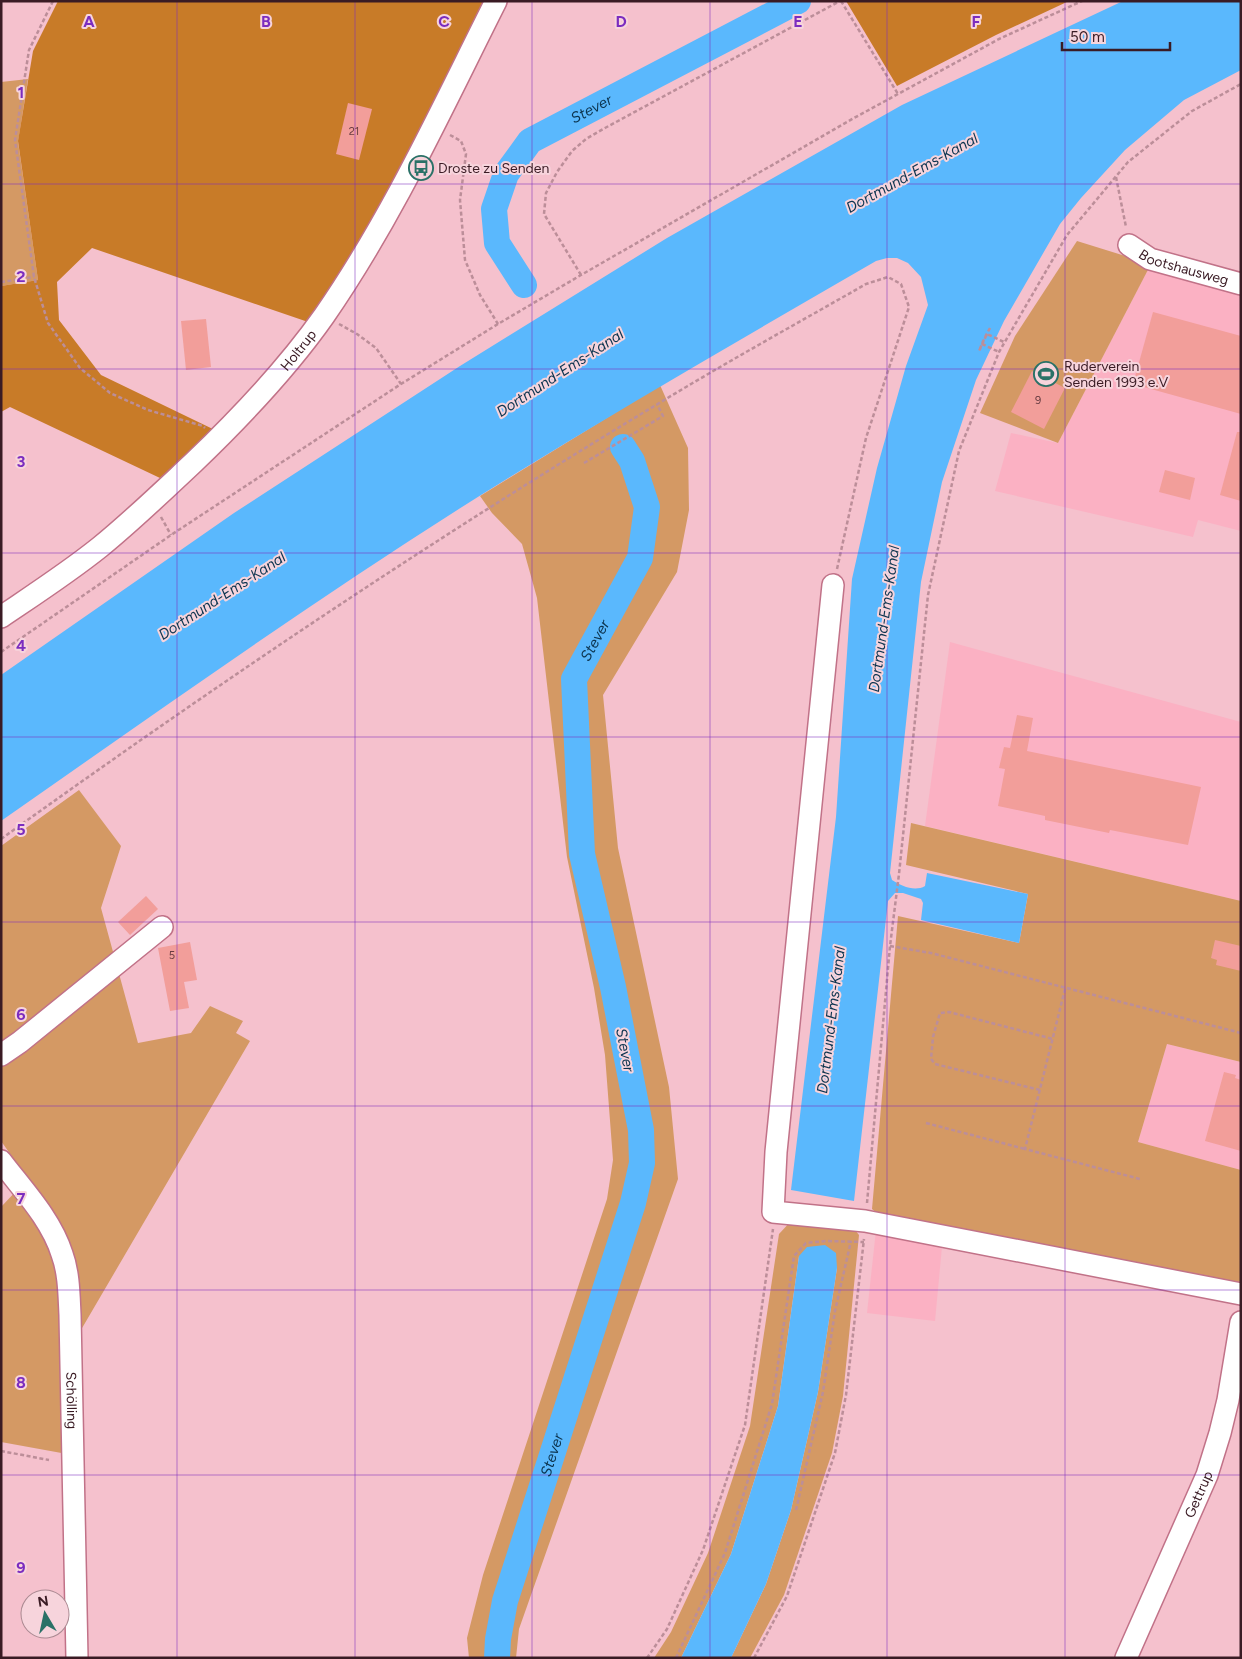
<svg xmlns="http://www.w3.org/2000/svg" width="1242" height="1659" font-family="Figtree,sans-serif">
  <rect width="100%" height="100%" fill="#f5c1cd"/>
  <!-- built -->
  <g fill="#fbb1c3">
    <polygon points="1151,264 1241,289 1241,531 1198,520 1193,537 995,491 1011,433 1058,443"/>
    <polygon points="950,642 1241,722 1241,901 925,826"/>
    <polygon points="1167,1044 1241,1062 1241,1170 1138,1142"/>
    <polygon points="876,1230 943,1236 935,1321 867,1313"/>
  </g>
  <!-- green -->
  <g fill="#d49964">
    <polygon points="28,79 18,142 38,280 1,286 1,82"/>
    <polygon points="1077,241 1151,264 1058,443 980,413 1015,336"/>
    <polygon points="660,385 688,448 689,510 677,572 603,695 618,848 669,1087 678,1179 519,1629 516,1658 469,1658 467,1638 483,1575 607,1199 613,1160 605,1055 594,988 567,857 537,598 522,544 492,513 480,496"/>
    <polygon points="79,790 121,846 101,908 138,1043 191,1033 210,1006 243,1021 236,1033 250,1041 78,1335 59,1223 1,1141 1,846"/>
    <polygon points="911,823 1241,901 1241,1062 1167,1044 1138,1142 1241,1170 1241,1281 1233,1284 879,1215 872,1209 898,916 1019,943 1028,894 906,865"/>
    <polygon points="19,1188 58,1254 67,1454 1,1442 1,1207"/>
    <polygon points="792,1220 851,1225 859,1235 843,1396 832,1453 784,1595 750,1658 731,1658 766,1584 791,1510 818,1392 837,1268 799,1256 778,1406 731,1554 681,1658 654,1658 671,1632 708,1553 750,1426 779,1234"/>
  </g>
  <!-- forest -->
  <g fill="#c87b28">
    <polygon points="58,1 489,1 421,131 314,324 92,248 57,282 59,320 101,375 219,432 160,478 10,407 1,412 1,286 38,280 18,141 33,51"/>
    <polygon points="846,1 1069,1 996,35 897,86"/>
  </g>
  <!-- water -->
  <g fill="#5ab8fd">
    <path d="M1123 1H1241V70L1184 100 1125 150 1081 198 1060 224 1004 321 976 380 942 482 921 582 890 873 892 880C901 886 915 892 925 886L927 873 1028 894 1019 943 921 920 923 903 921 899 903 893H895L888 901 854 1201 791 1190 836 817 852 579 877 468 906 366 928 305 921 277 908 263 897 258H887L876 261C743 338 611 414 481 495 317 598 160 710 1 821V675L234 513 460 366 667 238 902 105Z"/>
    <polygon points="825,1245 836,1253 837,1268 818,1392 791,1510 766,1584 731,1658 681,1658 731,1554 778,1406 799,1256 807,1247"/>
  </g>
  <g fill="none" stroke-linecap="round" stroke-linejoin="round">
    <!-- river -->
    <g stroke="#5ab8fd" stroke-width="26">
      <path id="s1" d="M524 285 497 243 494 209 506 174 530 141 798 1"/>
      <path id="s2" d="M497 1658 498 1639 505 1601 633 1203 642 1163 641 1130 613 987 582 854 574 679 640 558 647 507 632 461 623 447"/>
    </g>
  </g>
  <!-- building -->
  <g fill="#f29e9a">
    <polygon points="348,103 372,109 359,160 336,154"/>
    <polygon points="1153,312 1241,336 1241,414 1133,384"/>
    <polygon points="206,319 211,367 186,370 181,321"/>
    <polygon points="1032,371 1065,388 1044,429 1011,412"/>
    <polygon points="1237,432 1241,432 1241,501 1220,495"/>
    <polygon points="1165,470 1195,478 1190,500 1159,492"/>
    <polygon points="1017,715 1033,718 1027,751 1201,787 1188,845 1110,830 1109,833 1045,820 1045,816 998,806 1005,769 999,768 1004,747 1010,748"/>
    <polygon points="146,896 158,909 130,935 118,922"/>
    <polygon points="1215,940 1241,946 1241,971 1216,965 1217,960 1211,958"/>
    <polygon points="190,942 197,980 184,982 189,1008 170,1011 158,948"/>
    <polygon points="1224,1072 1236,1075 1235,1078 1241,1080 1241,1151 1205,1141"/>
  </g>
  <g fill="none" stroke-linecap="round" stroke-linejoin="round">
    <defs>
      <g id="minor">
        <path id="s3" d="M1129 245 1150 259 1241 284"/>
        <polyline points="833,585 776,1152 773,1212 865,1221 1241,1294"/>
        <path id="s4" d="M1 617C35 594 69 572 100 547 132 521 162 492 193 463 240 418 286 370 324 316 392 218 442 108 496 1"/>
        <polyline points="1,1055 20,1042 162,927"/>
        <path id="s5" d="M1 1161C23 1190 51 1219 62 1254 69 1273 69 1295 70 1315L77 1658"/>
        <path id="s6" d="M1126 1658 1207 1475 1220 1433 1228 1400 1241 1322"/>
      </g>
    </defs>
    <!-- minor casing -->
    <use href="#minor" stroke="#c17288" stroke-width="24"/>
    <!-- path -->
    <g stroke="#bc8e99" stroke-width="2.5" stroke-dasharray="4 2.5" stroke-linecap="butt">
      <polyline points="53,1 29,50 15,140 34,277 48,323 80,368 110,393 148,410 203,426 205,428"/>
      <polyline points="841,1 898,94"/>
      <polyline points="450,135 461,141 466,154 460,200 465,260 480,295 498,324"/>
      <polyline points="1116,177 1126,227"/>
      <polyline points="581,275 544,214 546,193 557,172 572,151 586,139 605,128 840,1"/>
      <polyline points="1,282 34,277"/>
      <polyline points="339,324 357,334 376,348 401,384"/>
      <path d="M990 328C986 335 982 343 979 351L987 334 1004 342"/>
      <polyline points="982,344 999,352"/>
      <polyline points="584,463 663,416 657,404"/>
      <polyline points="161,517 171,535"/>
      <polyline points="1,652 171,535 401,384 498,324 581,275 854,118 999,39 1082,1"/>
      <path d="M1 839C214 686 431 540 656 405 725 363 796 324 866 284L888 277 901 284 909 307 866 438 837 569"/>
      <polyline points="890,946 931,953 1241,1033"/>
      <polyline points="1065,989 1025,1149 1140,1179"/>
      <polyline points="1040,1090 935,1064 931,1059 933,1037 940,1013 949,1012 1053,1039"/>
      <polyline points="926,1123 1025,1149"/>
      <polyline points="867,1203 890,946 899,874 928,595 959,451 999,352 1067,235 1128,162 1192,111 1241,84"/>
      <polyline points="1,1451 49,1460"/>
      <polyline points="796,1510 823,1392 835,1311 851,1241"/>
      <polyline points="647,1658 667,1629 703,1550 745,1425 773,1229"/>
      <polyline points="676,1658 725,1553 772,1404 794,1256 806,1243 826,1241 864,1242"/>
      <polyline points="754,1658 787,1596 835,1453 846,1395 864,1239"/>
    </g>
    <!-- minor -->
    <use href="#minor" stroke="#fff" stroke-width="21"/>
  </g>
  <!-- grid -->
  <path fill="none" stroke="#7b2cbf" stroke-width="1" stroke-opacity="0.55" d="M177 1V1658M355 1V1658M532 1V1658M710 1V1658M887 1V1658M1065 1V1658M1 184H1241M1 369H1241M1 553H1241M1 737H1241M1 922H1241M1 1106H1241M1 1290H1241M1 1475H1241"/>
  <!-- icons -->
  <defs>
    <symbol id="bus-ring" viewBox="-11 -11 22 22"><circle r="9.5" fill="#f7d4dc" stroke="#2a7167" stroke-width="1.5"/><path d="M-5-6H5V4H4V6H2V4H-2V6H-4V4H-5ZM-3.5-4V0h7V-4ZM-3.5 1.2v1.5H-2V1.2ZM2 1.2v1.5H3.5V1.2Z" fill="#2a7167"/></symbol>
    <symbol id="stadium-ring" viewBox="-11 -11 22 22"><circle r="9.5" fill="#f7d4dc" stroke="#2a7167" stroke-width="1.5"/><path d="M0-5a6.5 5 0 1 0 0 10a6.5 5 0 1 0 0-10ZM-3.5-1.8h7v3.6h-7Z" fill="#2a7167"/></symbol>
  </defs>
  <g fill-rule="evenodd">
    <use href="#bus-ring" x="407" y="154" width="28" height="28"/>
    <use href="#stadium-ring" x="1032" y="360" width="28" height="28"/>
  </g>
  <g text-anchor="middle" stroke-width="4" stroke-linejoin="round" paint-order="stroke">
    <!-- number labels -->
    <g font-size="11" fill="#683c42">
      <text x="354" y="135">21</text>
      <text x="1038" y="404">9</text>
      <text x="172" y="959">5</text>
    </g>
    <!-- poi labels -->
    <g font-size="14" fill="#3a1b24" stroke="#f7d4dc" text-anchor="start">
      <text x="438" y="173">Droste zu Senden</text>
      <text x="1064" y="371">Ruderverein<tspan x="1064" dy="16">Senden 1993 e.V</tspan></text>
    </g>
    <!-- street labels -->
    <g font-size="14" fill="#3a1b24" stroke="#f7d4dc">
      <text dy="5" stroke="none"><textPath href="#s3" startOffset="60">Bootshausweg</textPath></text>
      <text dy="5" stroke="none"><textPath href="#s4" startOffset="401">Holtrup</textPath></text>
      <text dy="5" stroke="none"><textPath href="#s5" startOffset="259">Schölling</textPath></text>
      <text dy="5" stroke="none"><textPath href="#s6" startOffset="179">Gettrup</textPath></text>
    </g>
    <!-- water labels -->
    <g font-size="15" font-style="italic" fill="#0c344f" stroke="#f7d4dc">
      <text dy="5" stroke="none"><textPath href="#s1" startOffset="231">Stever</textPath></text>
      <text transform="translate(912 173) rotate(-29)" y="5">Dortmund-Ems-Kanal</text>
      <text transform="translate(560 373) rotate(-33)" y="5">Dortmund-Ems-Kanal</text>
      <text transform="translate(222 596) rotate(-33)" y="5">Dortmund-Ems-Kanal</text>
      <text transform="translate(884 619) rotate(-82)" y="5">Dortmund-Ems-Kanal</text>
      <text dy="5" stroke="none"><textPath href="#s2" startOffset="1051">Stever</textPath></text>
      <text transform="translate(831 1020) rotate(-83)" y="5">Dortmund-Ems-Kanal</text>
      <text transform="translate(625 1050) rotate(79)" y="5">Stever</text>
      <text dy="5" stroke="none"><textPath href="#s2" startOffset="211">Stever</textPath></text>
    </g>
  </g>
  <g font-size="16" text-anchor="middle" font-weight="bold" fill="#7b2cbf" stroke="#f7d4dc" stroke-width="4" stroke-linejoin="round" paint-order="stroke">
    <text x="89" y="27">A</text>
    <text x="266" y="27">B</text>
    <text x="444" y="27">C</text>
    <text x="621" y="27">D</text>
    <text x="798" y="27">E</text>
    <text x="976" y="27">F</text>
    <text x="21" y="98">1</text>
    <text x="21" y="282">2</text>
    <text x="21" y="467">3</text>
    <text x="21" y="651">4</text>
    <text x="21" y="835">5</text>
    <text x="21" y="1020">6</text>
    <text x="21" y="1204">7</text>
    <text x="21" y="1388">8</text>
    <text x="21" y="1573">9</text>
  </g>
  <!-- border -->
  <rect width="1242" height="1659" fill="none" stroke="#3a1b24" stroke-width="5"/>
  <!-- north arrow -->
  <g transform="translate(45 1614) rotate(351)"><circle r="24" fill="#f7d4dc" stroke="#ab8a92"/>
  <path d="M0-4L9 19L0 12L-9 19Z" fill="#2a7167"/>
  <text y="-8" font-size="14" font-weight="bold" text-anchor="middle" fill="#3a1b24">N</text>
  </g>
  <!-- scale -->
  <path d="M1062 42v8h108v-8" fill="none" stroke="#3a1b24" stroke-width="2.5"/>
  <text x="1070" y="42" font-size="15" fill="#3a1b24" stroke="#f7d4dc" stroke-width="4" paint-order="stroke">50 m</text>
</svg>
